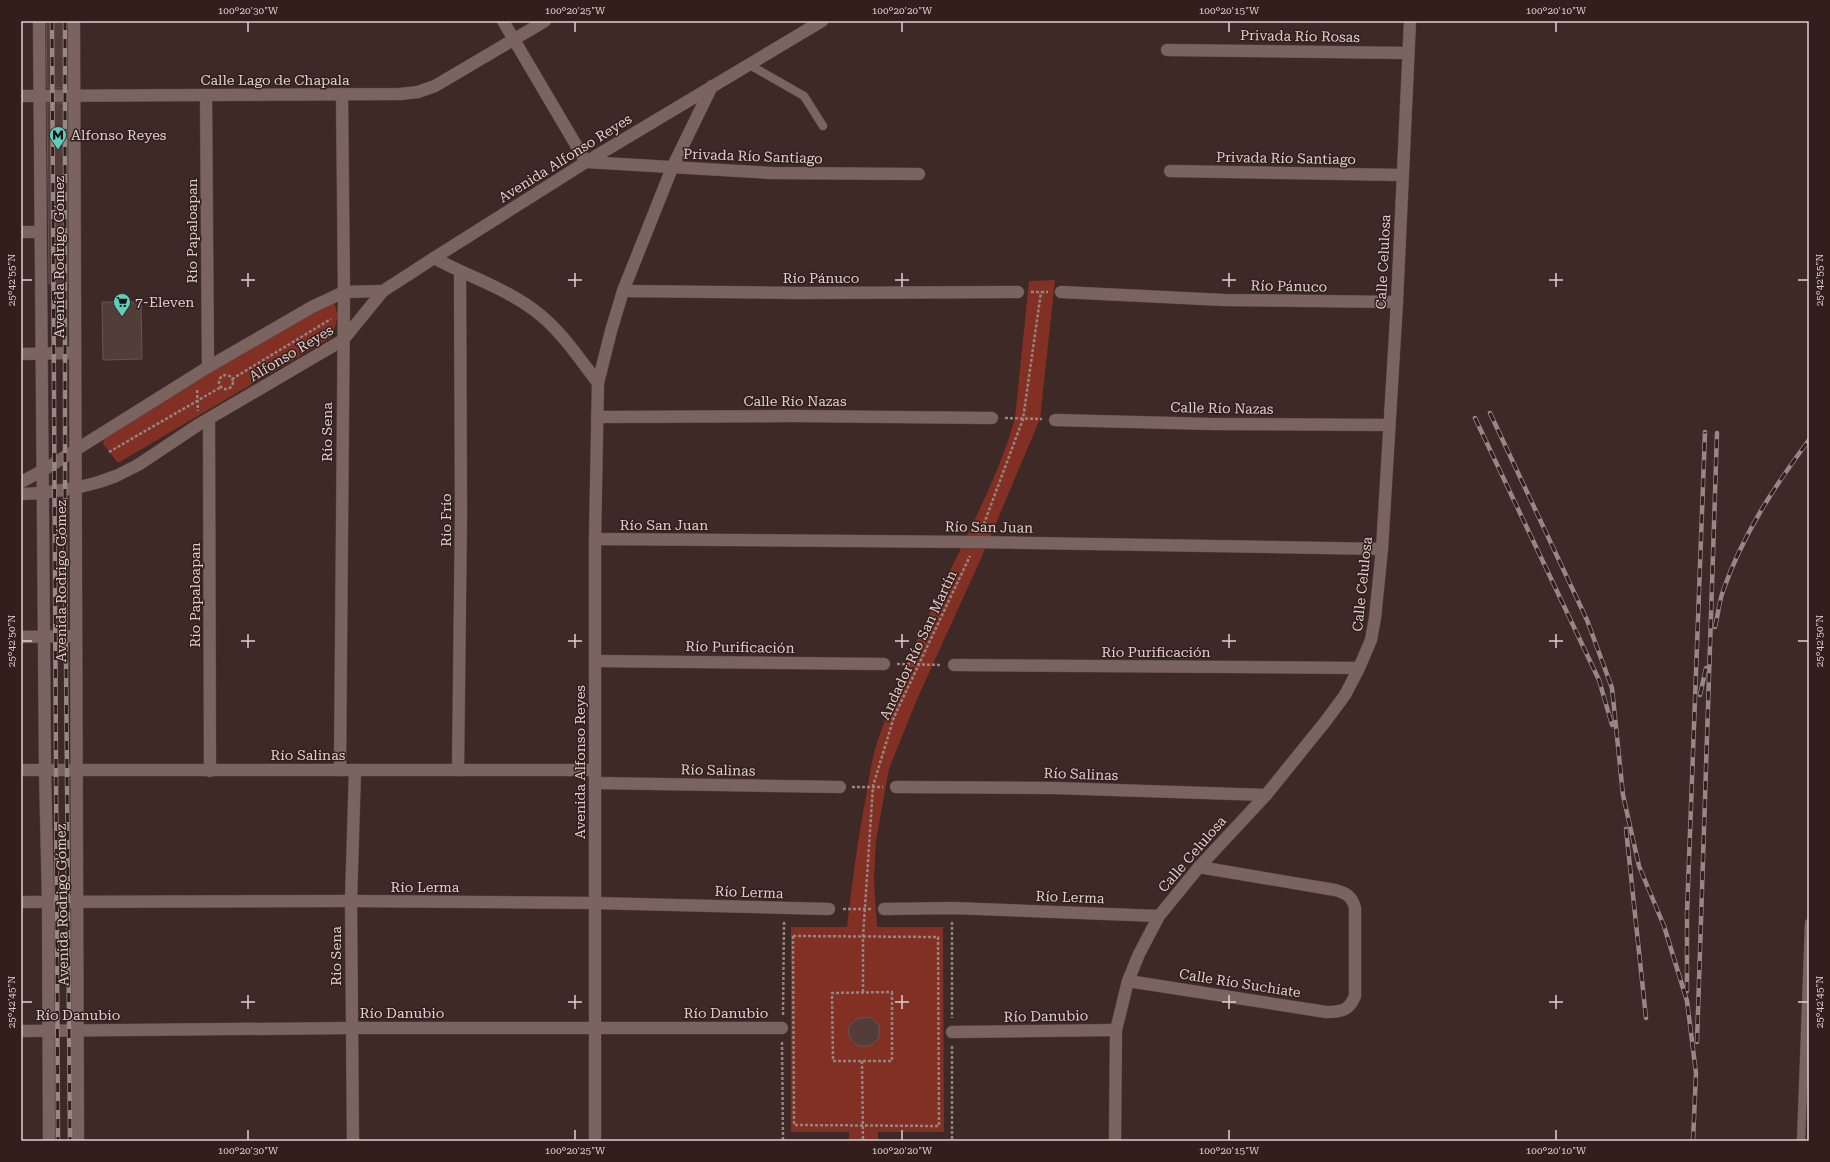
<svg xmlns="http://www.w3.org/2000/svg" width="1830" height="1162" font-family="'Roboto Serif',serif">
  <rect width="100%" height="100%" fill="#3d2925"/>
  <!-- green -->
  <g fill="#822f24">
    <path d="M1055 280 1040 419 983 554 918 697 889 769 876 840 874 879 877 927H943L944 1132H878V1141H849V1132H791V927H847C852 885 857 843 865 802 869 778 872 754 881 731 897 686 916 641 937 598 964 540 998 479 1015 418L1029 281Z"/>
    <polygon points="334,302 338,316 332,337 118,463 103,444 106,433 316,307"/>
  </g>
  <!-- building -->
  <g fill="#523d39" stroke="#6a5450">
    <polygon points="46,21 66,21 67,88 47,88"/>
    <polygon points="47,103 67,103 67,284 49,284"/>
    <polygon points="102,302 141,302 142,359 103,360"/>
    <polygon points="870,1017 879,1025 879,1038 870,1046 858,1046 850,1038 848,1027 858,1018"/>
  </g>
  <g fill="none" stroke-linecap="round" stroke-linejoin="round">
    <defs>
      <g id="service">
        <polyline points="748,64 804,96 823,126"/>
        <polyline points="1805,1034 1809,923"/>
        <polyline points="1801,1141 1805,1034 1809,1035"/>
      </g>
      <g id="minor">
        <polyline points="503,21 586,162 772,173 919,174"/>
        <polyline points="1167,50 1408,53"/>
        <polyline points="206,95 208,367"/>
        <polyline points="21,96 400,94 418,92 435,86 545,21"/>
        <polyline points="1170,171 1402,175"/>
        <polyline points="21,232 40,232"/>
        <polyline points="623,291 798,293 1018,292"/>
        <polyline points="1061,292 1224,300 1397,302"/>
        <polyline points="21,354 74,353"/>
        <polyline points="597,417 793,416 992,418"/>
        <polyline points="209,419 210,771"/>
        <polyline points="1055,420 1212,424 1389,425"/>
        <polyline points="21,482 42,471"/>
        <polyline points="21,494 42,493"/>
        <polyline points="595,539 977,542 1382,549"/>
        <polyline points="21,637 76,636"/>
        <polyline points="595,661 884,664"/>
        <polyline points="954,665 1359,668"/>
        <polyline points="21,770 595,770"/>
        <polyline points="340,770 344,292 342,94"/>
        <polyline points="458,770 461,514 460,271"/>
        <polyline points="595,783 840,787"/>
        <polyline points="896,787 1054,788 1266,795"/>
        <polyline points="21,902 351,901 594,903 829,909"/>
        <polyline points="884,909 952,908 1159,916"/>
        <path d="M1128 981 1326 1012C1341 1012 1349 1011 1355 996V908C1352 896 1346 893 1335 890L1199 867"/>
        <polyline points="21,1031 351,1028 782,1028"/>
        <polyline points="952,1032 1116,1030"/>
        <polyline points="353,1141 351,901 355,770"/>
        <polyline points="1115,1141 1116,1030 1128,981 1139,954 1159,916 1199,867 1266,795 1325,722 1345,695 1359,668 1371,640 1375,618 1382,549 1397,302 1410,21"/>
      </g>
      <g id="tertiary">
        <path d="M434 258C467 276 503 287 534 310 560 329 579 358 598 383"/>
        <polyline points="42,471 208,367 312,307 344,292 383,291"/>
        <polyline points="42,493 76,488 99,482 116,476 138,465 198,425 343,340 383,291 434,258 586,162 822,21"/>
        <polyline points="595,1141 595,539 598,383 611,331 623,291 672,168 712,86"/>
      </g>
      <g id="secondary">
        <polyline points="39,21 45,770 48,902 49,1141"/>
        <polyline points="74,21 78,1141"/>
      </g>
    </defs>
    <!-- service casing -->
    <use href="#service" stroke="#574644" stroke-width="9"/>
    <!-- minor casing -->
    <use href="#minor" stroke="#574644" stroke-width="13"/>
    <!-- tertiary casing -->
    <use href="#tertiary" stroke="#574644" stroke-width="13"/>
    <!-- secondary casing -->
    <use href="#secondary" stroke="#574644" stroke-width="13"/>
    <!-- path -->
    <g stroke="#958481" stroke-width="2.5" stroke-dasharray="3 2" stroke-linecap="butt">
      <polyline points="1031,292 1048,292"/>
      <circle cx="226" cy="382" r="7"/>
      <polyline points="232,379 331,319"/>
      <polyline points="197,390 198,411"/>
      <polyline points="1005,418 1042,419"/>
      <polyline points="109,452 221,387"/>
      <polyline points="982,529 1023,419 1041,292"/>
      <polyline points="897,664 942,665"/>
      <polyline points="852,787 883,787"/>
      <polyline points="843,909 872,909"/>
      <polyline points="952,922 952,1018"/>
      <polygon points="793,936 938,937 939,1126 794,1125"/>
      <polyline points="863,992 863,937 873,786 894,717 970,556"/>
      <polygon points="892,992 892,1061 833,1061 832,993"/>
      <polyline points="783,1015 784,922"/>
      <polyline points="782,1042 783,1141"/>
      <polyline points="952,1046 952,1141"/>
      <polyline points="862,1061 863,1141"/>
    </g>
    <!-- service -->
    <use href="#service" stroke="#7b645f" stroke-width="8"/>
    <!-- minor -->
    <use href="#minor" stroke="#7b645f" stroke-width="12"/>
    <!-- tertiary -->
    <use href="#tertiary" stroke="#7b645f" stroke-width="12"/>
    <!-- secondary -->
    <use href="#secondary" stroke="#7b645f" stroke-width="12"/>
    <defs>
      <g id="rail">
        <polyline points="52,21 58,1141"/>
        <polyline points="65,21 65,538 70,1141"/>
        <polyline points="1490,413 1587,620 1612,688 1623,795 1639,866 1664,926 1687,1001 1696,1073 1693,1141"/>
        <polyline points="1475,418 1599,680 1612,725"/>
        <path d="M1715 627C1718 615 1719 602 1723 591 1743 534 1774 487 1809 440"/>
        <polyline points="1700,695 1706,668"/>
        <polyline points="1626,829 1646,1018"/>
        <polyline points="1687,991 1687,913 1705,432"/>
        <polyline points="1697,1042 1717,433"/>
      </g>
    </defs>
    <!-- rail casing -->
    <use href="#rail" stroke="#988885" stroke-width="4.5"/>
    <!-- rail -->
    <use href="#rail" stroke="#321f1c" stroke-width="3" stroke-dasharray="9" stroke-linecap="butt"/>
  </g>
  <!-- ticks -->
  <path fill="none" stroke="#ded0ce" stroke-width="1.5" d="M248 22V32M575 22V32M902 22V32M1229 22V32M1556 22V32M248 273V287M575 273V287M902 273V287M1229 273V287M1556 273V287M22 280H32M241 280H255M568 280H582M895 280H909M1222 280H1236M1549 280H1563M1798 280H1808M248 634V648M575 634V648M902 634V648M1229 634V648M1556 634V648M22 641H32M241 641H255M568 641H582M895 641H909M1222 641H1236M1549 641H1563M1798 641H1808M248 995V1009M575 995V1009M902 995V1009M1229 995V1009M1556 995V1009M22 1002H32M241 1002H255M568 1002H582M895 1002H909M1222 1002H1236M1549 1002H1563M1798 1002H1808M248 1130V1140M575 1130V1140M902 1130V1140M1229 1130V1140M1556 1130V1140"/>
  <!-- icons -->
  <defs>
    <symbol id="metro-pin" viewBox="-11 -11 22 30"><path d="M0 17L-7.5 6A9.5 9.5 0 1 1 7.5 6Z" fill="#5cceba" stroke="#321f1c"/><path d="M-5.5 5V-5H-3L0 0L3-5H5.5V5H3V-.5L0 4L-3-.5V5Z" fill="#111"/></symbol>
    <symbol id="supermarket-pin" viewBox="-11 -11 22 30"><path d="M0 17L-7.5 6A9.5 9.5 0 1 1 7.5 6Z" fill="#5cceba" stroke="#321f1c"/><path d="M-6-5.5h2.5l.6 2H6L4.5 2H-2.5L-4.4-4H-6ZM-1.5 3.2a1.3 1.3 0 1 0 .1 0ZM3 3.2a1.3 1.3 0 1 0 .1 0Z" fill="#111"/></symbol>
  </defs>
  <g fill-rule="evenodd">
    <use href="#metro-pin" x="48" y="125" width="20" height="27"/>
    <use href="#supermarket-pin" x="112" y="292" width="20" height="27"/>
  </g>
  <g text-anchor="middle" stroke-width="3" stroke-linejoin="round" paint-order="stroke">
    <!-- street labels -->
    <g font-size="14" fill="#ded0ce" stroke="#321f1c">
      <text transform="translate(1300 36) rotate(1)" y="5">Privada Río Rosas</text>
      <text x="275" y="85">Calle Lago de Chapala</text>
      <text transform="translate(753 156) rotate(2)" y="5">Privada Río Santiago</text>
      <text transform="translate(565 158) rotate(-32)" y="5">Avenida Alfonso Reyes</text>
      <text transform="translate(1286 158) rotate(1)" y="5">Privada Río Santiago</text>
      <text transform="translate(192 231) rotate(-90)" y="5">Río Papaloapan</text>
      <text transform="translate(59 257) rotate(-90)" y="5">Avenida Rodrigo Gómez</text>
      <text transform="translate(1383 262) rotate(-87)" y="5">Calle Celulosa</text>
      <text x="821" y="283">Río Pánuco</text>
      <text transform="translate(1289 286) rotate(1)" y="5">Río Pánuco</text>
      <text transform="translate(291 353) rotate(-31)" y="5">Alfonso Reyes</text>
      <text x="795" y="406">Calle Río Nazas</text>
      <text transform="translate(1222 408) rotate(1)" y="5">Calle Río Nazas</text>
      <text transform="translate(327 432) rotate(-90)" y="5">Río Sena</text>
      <text transform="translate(446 520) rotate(-90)" y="5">Río Frío</text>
      <text x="664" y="530">Río San Juan</text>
      <text transform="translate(989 527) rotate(1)" y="5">Río San Juan</text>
      <text transform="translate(61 581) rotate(-90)" y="5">Avenida Rodrigo Gómez</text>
      <text transform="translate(1362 584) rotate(-84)" y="5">Calle Celulosa</text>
      <text transform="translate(195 595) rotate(-90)" y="5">Río Papaloapan</text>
      <text transform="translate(918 645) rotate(-65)" y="5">Andador Río San Martín</text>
      <text transform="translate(740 647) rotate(1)" y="5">Río Purificación</text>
      <text x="1156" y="657">Río Purificación</text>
      <text x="308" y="760">Río Salinas</text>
      <text transform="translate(580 762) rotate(-90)" y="5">Avenida Alfonso Reyes</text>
      <text transform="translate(718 770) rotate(1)" y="5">Río Salinas</text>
      <text transform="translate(1081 774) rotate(2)" y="5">Río Salinas</text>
      <text transform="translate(1192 854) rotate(-49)" y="5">Calle Celulosa</text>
      <text x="425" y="892">Río Lerma</text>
      <text transform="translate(749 892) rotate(2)" y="5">Río Lerma</text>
      <text transform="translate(1070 897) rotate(2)" y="5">Río Lerma</text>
      <text transform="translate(62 905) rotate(-91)" y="5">Avenida Rodrigo Gómez</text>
      <text transform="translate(336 956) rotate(-90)" y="5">Río Sena</text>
      <text transform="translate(1240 983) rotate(9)" y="5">Calle Río Suchiate</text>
      <text x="402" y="1018">Río Danubio</text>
      <text x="726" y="1018">Río Danubio</text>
      <text x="78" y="1020">Río Danubio</text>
      <text transform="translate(1046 1016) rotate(-1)" y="5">Río Danubio</text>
    </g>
    <!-- poi labels -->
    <g font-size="14" fill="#ded0ce" stroke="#321f1c" text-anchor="start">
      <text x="71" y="140">Alfonso Reyes</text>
      <text x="135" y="307">7-Eleven</text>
    </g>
  </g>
  <!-- border -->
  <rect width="1830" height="1162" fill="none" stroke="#321f1c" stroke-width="44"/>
  <rect x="22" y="22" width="1786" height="1118" fill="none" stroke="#ded0ce" stroke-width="1.5"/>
  <g font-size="10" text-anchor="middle" fill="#ded0ce">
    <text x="248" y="14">100°20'30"W</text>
    <text x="575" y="14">100°20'25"W</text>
    <text x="902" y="14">100°20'20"W</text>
    <text x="1229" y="14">100°20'15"W</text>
    <text x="1556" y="14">100°20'10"W</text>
    <text transform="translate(11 280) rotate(-90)" y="4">25°42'55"N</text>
    <text transform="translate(1819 280) rotate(-90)" y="4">25°42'55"N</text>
    <text transform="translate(11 641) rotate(-90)" y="4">25°42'50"N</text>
    <text transform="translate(1819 641) rotate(-90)" y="4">25°42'50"N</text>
    <text transform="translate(11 1002) rotate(-90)" y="4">25°42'45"N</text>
    <text transform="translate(1819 1002) rotate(-90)" y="4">25°42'45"N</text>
    <text x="248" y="1154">100°20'30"W</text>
    <text x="575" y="1154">100°20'25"W</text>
    <text x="902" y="1154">100°20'20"W</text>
    <text x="1229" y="1154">100°20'15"W</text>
    <text x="1556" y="1154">100°20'10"W</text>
  </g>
</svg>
